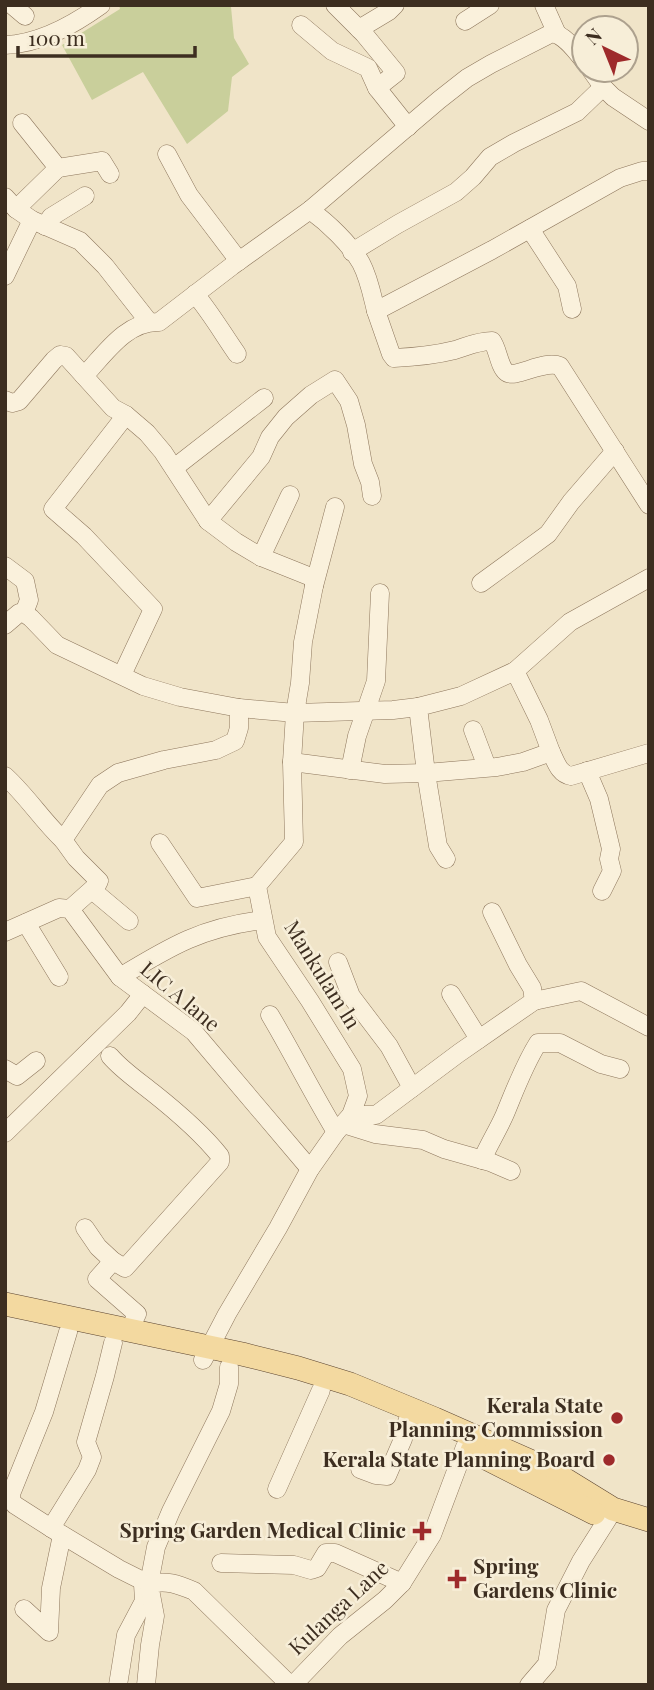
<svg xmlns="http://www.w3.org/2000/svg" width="654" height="1690" font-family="'Playfair Display',serif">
  <rect width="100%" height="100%" fill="#f0e4c8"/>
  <!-- green -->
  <polygon fill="#c9cf9b" points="119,5 234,5 231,7 234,38 249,64 232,77 228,111 187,144 143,72 92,100 62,45 120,9"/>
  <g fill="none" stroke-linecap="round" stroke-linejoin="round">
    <defs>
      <g id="minor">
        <polyline points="12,5 25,16"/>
        <polyline points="335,5 364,34 396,73 377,88 408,127"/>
        <polyline points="544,5 557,34"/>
        <polyline points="465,21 490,5"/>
        <polyline points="301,25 332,51 368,68 377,88"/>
        <polyline points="359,29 389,11 395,5"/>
        <path d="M5 45C40 44 73 25 101 5"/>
        <polyline points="591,70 603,87 613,97 649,121"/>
        <polyline points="22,123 58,168 102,161 110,174"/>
        <polyline points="167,154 189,195 239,261"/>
        <polyline points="5,197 16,209 32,220 80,241 105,266 149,322"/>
        <polyline points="16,209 58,168"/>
        <path d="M310 210C328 223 350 244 361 263 369 278 372 295 376 311L492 250 620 178 642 171H649"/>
        <polyline points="45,226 51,217 85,196"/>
        <polyline points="530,229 567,286 572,309"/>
        <polyline points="352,252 398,224 456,192 473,177 490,157 514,143 577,112 603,87"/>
        <polyline points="5,276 32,220"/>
        <path d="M195 294C211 313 223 334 237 354"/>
        <path d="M376 311 391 354 394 358C415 357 435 355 455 350 468 346 478 341 492 341 498 349 499 366 506 372 514 380 544 359 560 366L649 505"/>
        <path d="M84 376C105 354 126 321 159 322L232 266 310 210 439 100 467 78 491 64 552 33C565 35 576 51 584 61"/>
        <polyline points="5,400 12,403 19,401 54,360 60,355 66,356 113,408 126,415 147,433 163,452 208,521 236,542 261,557 311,577 314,581 314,586 303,642 300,683 295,713 393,710 418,707"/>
        <polyline points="174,468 264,398"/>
        <polyline points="208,521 261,457 270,437 286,417 311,395 335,380 349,401 356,425 363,464 370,482 372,496"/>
        <polyline points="261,557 290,495"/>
        <polyline points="5,566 25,581 29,600 24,613"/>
        <polyline points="481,583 548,534 571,502 615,451"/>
        <polyline points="314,586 335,507"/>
        <polyline points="5,625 19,613 24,613 31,618 57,645 143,686 180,697 239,708 295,713 292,762"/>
        <polyline points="515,671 539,720 551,752"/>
        <polyline points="122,675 153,609 84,536 53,509 126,415"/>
        <polyline points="473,730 487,767"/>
        <polyline points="350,770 357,736 376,681 380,593"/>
        <polyline points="587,771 599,799 611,849 609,859 612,871 602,891"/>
        <path d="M5 776C27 796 42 820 63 840L100 785 118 773 164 760 216 750 235 741 239 728V708"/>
        <polyline points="63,840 76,858 99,881 97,885 70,909"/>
        <polyline points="160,843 197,898 257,886"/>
        <polyline points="446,859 438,846 426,773 418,707 461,696 515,671 570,622 649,578"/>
        <polyline points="92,890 129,921"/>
        <polyline points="492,912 518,965 532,988 534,1001"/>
        <polyline points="26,923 59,977"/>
        <polyline points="5,932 59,908 70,909 120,977 194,1032 310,1169"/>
        <polyline points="338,962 351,996 389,1046 412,1088"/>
        <path d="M120 977C171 946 203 927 263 920"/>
        <polyline points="451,994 479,1039"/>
        <path d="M270 1015C293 1054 313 1094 336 1132"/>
        <path d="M110 1056C122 1070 137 1080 152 1092 176 1111 201 1132 220 1156V1162L125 1268 113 1261 97 1279 137 1314 129 1331"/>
        <polyline points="5,1069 17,1076 36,1061"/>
        <polyline points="351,1115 376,1115 459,1053 534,1001 581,991 649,1027"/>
        <polyline points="343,1124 375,1134 423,1140 444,1149 490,1162 511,1171"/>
        <polyline points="5,1133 128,1013 143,994"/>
        <path d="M482 1160C489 1144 498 1130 505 1114 515 1090 524 1065 538 1043H560L601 1064 620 1069"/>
        <polyline points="85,1228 98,1247 113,1261"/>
        <polyline points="113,1343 105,1376 86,1442 92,1457 87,1470 51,1528 119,1569 149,1584 156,1547 171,1511 221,1411 229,1384 229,1367"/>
        <path d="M203 1360 227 1314 278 1228 310 1169 336 1132 351 1115 358 1096 352 1069 310 1001 267 937 257 886 294 842 292 762 385 774 426 773 497 767 523 762 551 752C556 762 559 774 571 776L649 753"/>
        <polyline points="360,1469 376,1475 387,1476 403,1439 407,1422"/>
        <polyline points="277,1489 321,1390"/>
        <polyline points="51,1528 15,1505 11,1500 11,1494 44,1412 68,1332"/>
        <polyline points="221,1563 294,1565 311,1570 317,1568 326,1553 335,1553 402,1583"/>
        <polyline points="24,1609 49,1632 51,1588 62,1535"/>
        <polyline points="118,1685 126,1635 144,1601 143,1584"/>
        <path d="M146 1685 150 1645 155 1616 149 1584C167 1580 177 1584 194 1591L290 1685"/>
        <polyline points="293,1685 340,1636 385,1600 402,1583 432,1535 465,1447"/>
        <polyline points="529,1685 547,1664 556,1610 581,1561 607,1520 613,1509"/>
      </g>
      <g id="major">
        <polyline points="5,1304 242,1354 298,1368 350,1384 435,1419 548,1469 613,1509 649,1520"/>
        <polyline points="472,1451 594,1513"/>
      </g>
    </defs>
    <!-- minor casing -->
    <use href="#minor" stroke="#8d765c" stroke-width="19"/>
    <!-- major casing -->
    <use href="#major" stroke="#5b4430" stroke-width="24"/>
    <!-- minor -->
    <use href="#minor" stroke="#faf1dc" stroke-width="18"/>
    <!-- major -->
    <use href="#major" stroke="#f3d9a0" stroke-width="23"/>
  </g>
  <!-- markers -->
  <g fill="#9e2a2b" stroke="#f7eed8" stroke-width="2.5">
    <circle cx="617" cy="1418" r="7"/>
    <circle cx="609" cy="1460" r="7"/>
    <path d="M418.5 1520.5h7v7h7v7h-7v7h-7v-7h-7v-7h7z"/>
    <path d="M453.5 1568.5h7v7h7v7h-7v7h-7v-7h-7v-7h7z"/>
  </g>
  <g text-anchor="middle" stroke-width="5" stroke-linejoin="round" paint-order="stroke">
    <!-- street labels -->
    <g font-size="21" fill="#3d2e20" stroke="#f7eed8">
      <text transform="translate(322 975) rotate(58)" y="7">Mankulam ln</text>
      <text transform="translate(180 997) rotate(40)" y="7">LIC A lane</text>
      <text transform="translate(339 1608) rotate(-43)" y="7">Kulanga Lane</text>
    </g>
    <!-- poi labels -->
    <g font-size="21" font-weight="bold" fill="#3d2e20" stroke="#f7eed8" text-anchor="end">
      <text x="603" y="1413">Kerala State<tspan x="603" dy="24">Planning Commission</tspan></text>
      <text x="595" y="1467">Kerala State Planning Board</text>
      <text x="406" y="1538">Spring Garden Medical Clinic</text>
      <text x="473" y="1574" text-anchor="start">Spring<tspan x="473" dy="24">Gardens Clinic</tspan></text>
    </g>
  </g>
  <!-- border -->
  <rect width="654" height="1690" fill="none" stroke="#3d2e20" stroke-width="14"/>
  <!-- north arrow -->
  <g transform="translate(605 49) rotate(317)"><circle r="33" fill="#f7eed8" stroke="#ada18e" stroke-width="2"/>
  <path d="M0-5L12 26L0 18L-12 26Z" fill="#9e2a2b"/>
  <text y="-10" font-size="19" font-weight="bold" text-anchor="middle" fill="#3d2e20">N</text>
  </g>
  <!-- scale -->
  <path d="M18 46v10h177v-10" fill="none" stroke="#3d2e20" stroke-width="3.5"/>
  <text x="28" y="46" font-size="21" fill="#3d2e20" stroke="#f7eed8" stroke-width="5" paint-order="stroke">100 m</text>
</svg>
